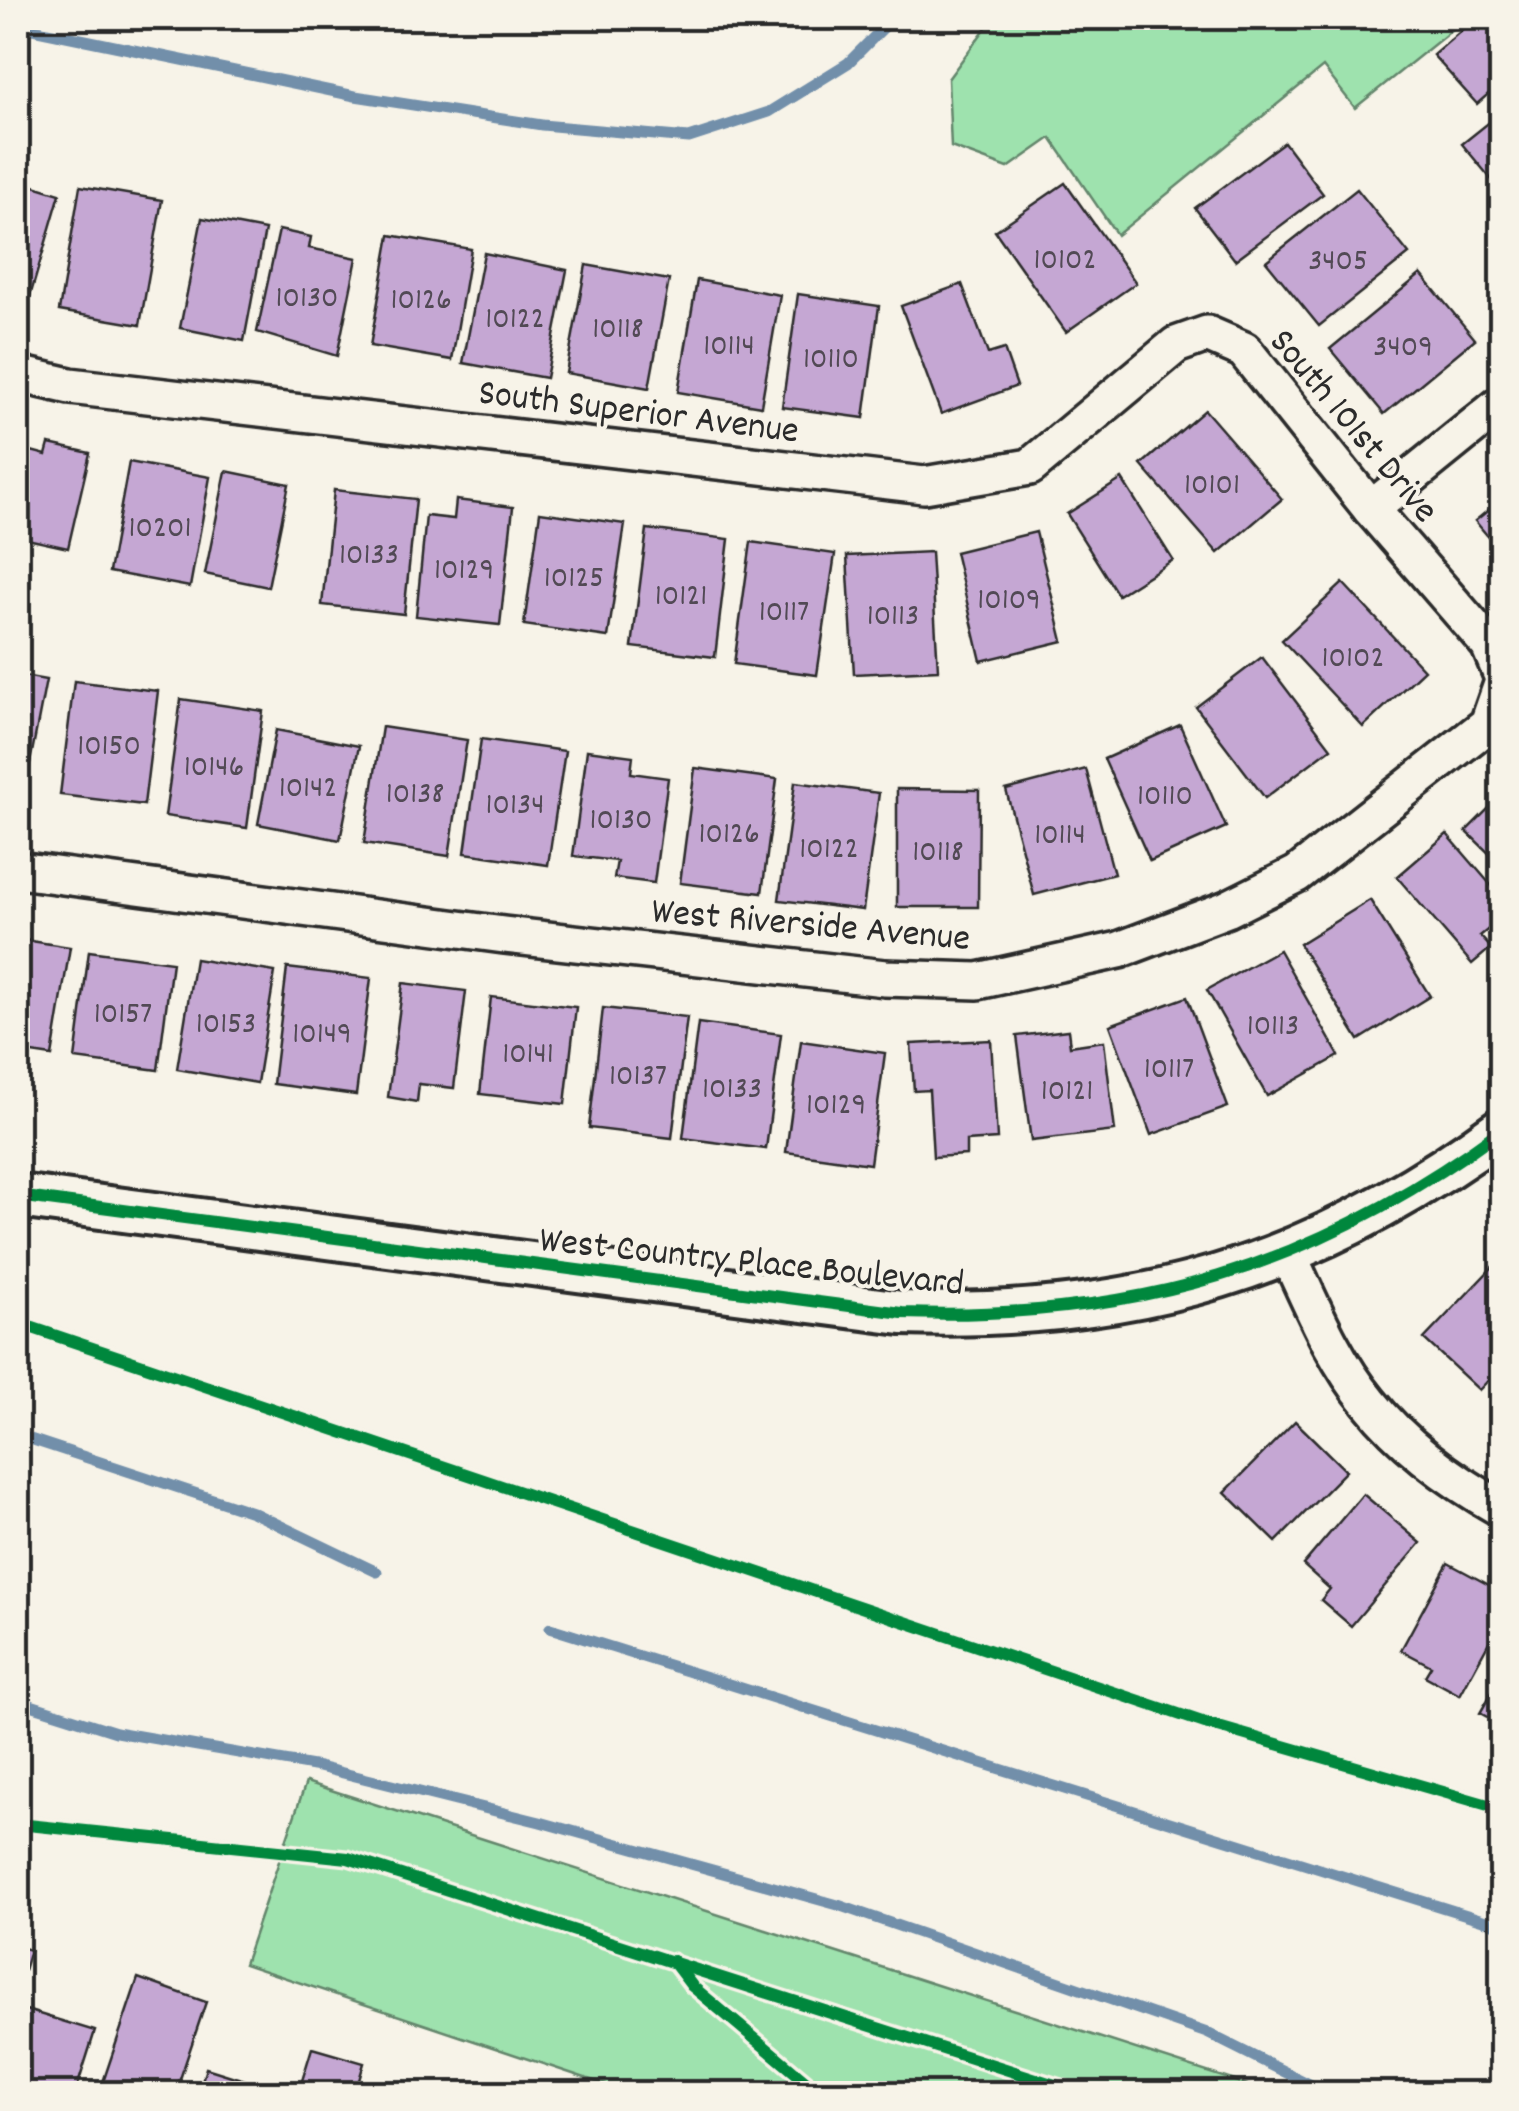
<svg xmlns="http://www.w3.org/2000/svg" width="1519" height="2111" font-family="Dekko,sans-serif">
  <rect width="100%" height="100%" fill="#f7f3e8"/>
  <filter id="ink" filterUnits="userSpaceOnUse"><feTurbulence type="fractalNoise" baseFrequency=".01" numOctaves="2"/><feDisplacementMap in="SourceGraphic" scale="20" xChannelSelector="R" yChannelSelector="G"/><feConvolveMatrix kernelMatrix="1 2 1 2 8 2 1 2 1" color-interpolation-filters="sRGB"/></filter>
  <g filter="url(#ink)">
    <!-- green -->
    <g fill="#9ee2ae" stroke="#64866c" stroke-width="2.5">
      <polygon points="993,18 1467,18 1355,108 1323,67 1117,235 1051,138 1008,168 951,147 948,79"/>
      <polygon points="306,1782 1254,2087 1252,2093 618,2093 618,2089 244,1964"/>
    </g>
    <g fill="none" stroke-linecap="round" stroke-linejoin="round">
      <!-- stream -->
      <g stroke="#728faa" stroke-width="11">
        <polyline points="18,26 355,96 542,125 689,138 769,112 848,63 893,18"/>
        <polyline points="18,1435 252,1512 377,1572"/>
        <polyline points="550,1628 1502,1926"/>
        <polyline points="18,1701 116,1732 319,1767 540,1822 838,1905 1207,2033 1329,2094"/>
      </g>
    </g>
    <!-- building -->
    <g fill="#c5a7d3" stroke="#2b2b2b" stroke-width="2.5">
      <polygon points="1476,18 1495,18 1502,25 1502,82 1477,104 1433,55"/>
      <polygon points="1502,112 1502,192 1462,144"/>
      <polygon points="1284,142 1323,194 1235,260 1195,208"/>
      <polygon points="18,181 60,194 29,300 18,297"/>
      <polygon points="1065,183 1136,283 1066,332 995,231"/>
      <polygon points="80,186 162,200 140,325 59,311"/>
      <polygon points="1357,189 1409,254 1319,326 1266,261"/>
      <polygon points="202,218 265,230 244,341 180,328"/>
      <polygon points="279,230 311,237 309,248 357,258 337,356 257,332"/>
      <polygon points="390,235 471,249 452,360 370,346"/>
      <polygon points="484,253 567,270 546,378 463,363"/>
      <polygon points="586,265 669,280 649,388 566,373"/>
      <polygon points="1421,274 1475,339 1384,414 1330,349"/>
      <polygon points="697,280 780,295 761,406 678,392"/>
      <polygon points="962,284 988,354 1004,349 1017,386 941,414 901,306"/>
      <polygon points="798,294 879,306 864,418 782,407"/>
      <polygon points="1205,410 1282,499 1218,553 1141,465"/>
      <polygon points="49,444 90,453 68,548 18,537 18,479 24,449 46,455"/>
      <polygon points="129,462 210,477 190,587 109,572"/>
      <polygon points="226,471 289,484 268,587 205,574"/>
      <polygon points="1122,479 1173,560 1118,595 1067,514"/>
      <polygon points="334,490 416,499 404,614 322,605"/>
      <polygon points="1502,499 1502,553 1475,521"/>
      <polygon points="456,500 513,507 500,625 416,616 426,516 454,519"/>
      <polygon points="540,512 625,524 608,637 524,625"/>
      <polygon points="647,529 729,539 715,657 632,647"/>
      <polygon points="1036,532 1063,641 981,661 955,552"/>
      <polygon points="751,542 835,554 817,675 734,664"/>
      <polygon points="931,552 938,670 854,674 847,556"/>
      <polygon points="1343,583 1424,670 1363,727 1282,640"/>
      <polygon points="1262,657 1331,748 1265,798 1196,707"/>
      <polygon points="18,675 46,680 25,789 18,788"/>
      <polygon points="74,681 158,691 144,805 60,795"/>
      <polygon points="181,699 263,711 247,828 165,816"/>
      <polygon points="1180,725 1226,827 1150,861 1104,759"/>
      <polygon points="382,727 467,740 449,856 364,843"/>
      <polygon points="276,730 359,746 340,840 258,824"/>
      <polygon points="481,739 565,751 548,865 465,853"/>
      <polygon points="587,750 633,756 631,773 668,778 654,883 614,878 617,861 573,856"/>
      <polygon points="695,768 777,779 762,893 680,883"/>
      <polygon points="1086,769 1114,874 1034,895 1006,790"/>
      <polygon points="795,782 879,793 863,910 779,900"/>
      <polygon points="897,789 979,790 978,907 897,907"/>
      <polygon points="1502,795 1502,866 1466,831"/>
      <polygon points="1447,834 1502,898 1502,918 1480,936 1491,948 1472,964 1397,877"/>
      <polygon points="1370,900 1430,996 1359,1040 1299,944"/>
      <polygon points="18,939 70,947 52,1056 18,1051"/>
      <polygon points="1279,950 1339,1056 1267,1096 1207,990"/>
      <polygon points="89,951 172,962 158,1070 75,1059"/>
      <polygon points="195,959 275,972 257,1083 177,1069"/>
      <polygon points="287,968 371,978 356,1095 273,1084"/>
      <polygon points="403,983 466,991 454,1088 419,1084 417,1102 388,1097"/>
      <polygon points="491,997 576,1007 565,1104 480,1094"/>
      <polygon points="1187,997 1228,1107 1151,1135 1110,1025"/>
      <polygon points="603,1008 687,1017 672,1138 589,1128"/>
      <polygon points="698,1023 781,1034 766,1149 683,1138"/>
      <polygon points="1068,1030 1070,1046 1104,1041 1115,1131 1031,1141 1017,1036"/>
      <polygon points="991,1040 997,1139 966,1141 966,1155 933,1157 929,1090 914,1091 911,1044"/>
      <polygon points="801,1041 885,1053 870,1164 786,1152"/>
      <polygon points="1502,1257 1502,1366 1479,1390 1424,1339"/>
      <polygon points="1295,1421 1346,1471 1276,1542 1225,1492"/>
      <polygon points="1363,1494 1421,1543 1351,1626 1321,1600 1330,1589 1303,1565"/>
      <polygon points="1448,1563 1502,1592 1502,1618 1460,1695 1425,1676 1431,1666 1401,1650"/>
      <polygon points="1502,1675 1502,1725 1480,1713"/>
      <polygon points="18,1946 30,1950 18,1991"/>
      <polygon points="138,1978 206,2002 175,2094 99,2094"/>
      <polygon points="26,2010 95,2031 75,2094 57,2094 18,2081 18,2037"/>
      <polygon points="312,2048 364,2063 355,2094 298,2094"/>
      <polygon points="206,2068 276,2090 275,2094 198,2094"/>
      <polygon points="407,2083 442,2094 404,2094"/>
    </g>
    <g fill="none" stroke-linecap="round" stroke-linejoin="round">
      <defs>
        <g id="minor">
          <polyline points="18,374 70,386 924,485 1030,467 1176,345 1207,334 1244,350 1371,509 1489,645 1502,676"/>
          <polyline points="1371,509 1502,403"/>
          <polyline points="18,870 504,935 885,978 978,981 1119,950 1227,909 1297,874 1488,724 1502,684"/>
          <path d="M1287 1252C1311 1303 1333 1359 1369 1402 1403 1445 1454 1482 1502 1509"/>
        </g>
        <path id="tertiary" d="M18 1196 902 1313C1134 1321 1314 1268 1502 1129"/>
      </defs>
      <!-- minor casing -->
      <use href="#minor" stroke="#2b2b2b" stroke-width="42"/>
      <!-- tertiary casing -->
      <use href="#tertiary" stroke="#2b2b2b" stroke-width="50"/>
      <!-- minor -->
      <use href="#minor" stroke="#f7f3e8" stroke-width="35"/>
      <!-- tertiary -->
      <use href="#tertiary" stroke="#f7f3e8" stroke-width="42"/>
      <defs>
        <g id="cycleway">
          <path d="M18 1196 902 1313C1134 1321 1314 1268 1502 1129"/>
          <polyline points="18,1323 1208,1724 1502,1809"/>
          <polyline points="18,1824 348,1858 1083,2094"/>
          <polyline points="673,1961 692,1986 821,2094"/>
        </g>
      </defs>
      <!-- cycleway casing -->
      <use href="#cycleway" stroke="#f7f3e8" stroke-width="19"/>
      <!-- cycleway -->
      <use href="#cycleway" stroke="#00873e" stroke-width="12"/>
    </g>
  </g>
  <g text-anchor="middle" stroke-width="8" stroke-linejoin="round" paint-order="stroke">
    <!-- number labels -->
    <g font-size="32" fill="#524a55">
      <text x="1065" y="268">10102</text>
      <text x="1338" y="269">3405</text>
      <text x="307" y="306">10130</text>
      <text x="421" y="308">10126</text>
      <text x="515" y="327">10122</text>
      <text x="618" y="337">10118</text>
      <text x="729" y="354">10114</text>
      <text x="1403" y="355">3409</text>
      <text x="831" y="367">10110</text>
      <text x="1212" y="493">10101</text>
      <text x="160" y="536">10201</text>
      <text x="369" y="563">10133</text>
      <text x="464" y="578">10129</text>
      <text x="574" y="586">10125</text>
      <text x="681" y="604">10121</text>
      <text x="1009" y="608">10109</text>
      <text x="784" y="620">10117</text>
      <text x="893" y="624">10113</text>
      <text x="1353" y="666">10102</text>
      <text x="109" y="754">10150</text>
      <text x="214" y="775">10146</text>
      <text x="308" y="796">10142</text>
      <text x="415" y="802">10138</text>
      <text x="1165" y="804">10110</text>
      <text x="515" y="813">10134</text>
      <text x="621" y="828">10130</text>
      <text x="729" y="842">10126</text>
      <text x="1060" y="843">10114</text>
      <text x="829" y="857">10122</text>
      <text x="938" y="860">10118</text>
      <text x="123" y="1022">10157</text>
      <text x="226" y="1032">10153</text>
      <text x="1273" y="1034">10113</text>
      <text x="322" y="1042">10149</text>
      <text x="528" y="1062">10141</text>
      <text x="1169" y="1077">10117</text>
      <text x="638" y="1084">10137</text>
      <text x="732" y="1097">10133</text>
      <text x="1067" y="1099">10121</text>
      <text x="836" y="1113">10129</text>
    </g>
    <!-- street labels -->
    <g font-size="38" fill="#2b2b2b" stroke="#f7f3e8">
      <text transform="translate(639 409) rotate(7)" y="13">South Superior Avenue</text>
      <text transform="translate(1356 424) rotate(50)" y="13">South 101st Drive</text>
      <text transform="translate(811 922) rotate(5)" y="13">West Riverside Avenue</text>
      <text transform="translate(752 1259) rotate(6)" y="13">West Country Place Boulevard</text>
    </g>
  </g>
  <!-- margin -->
  <rect width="1519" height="2111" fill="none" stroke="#f7f3e8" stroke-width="60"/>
  <rect x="30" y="30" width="1459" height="2051" fill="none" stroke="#2b2b2b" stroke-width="4" filter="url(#ink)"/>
</svg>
